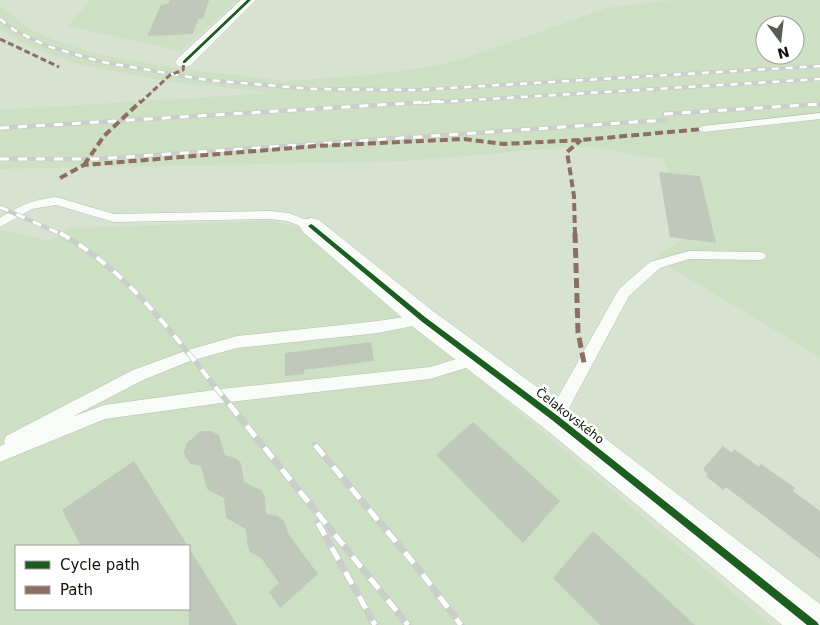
<svg xmlns="http://www.w3.org/2000/svg" width="820" height="625" font-family="'DejaVu Sans',sans-serif">
  <rect width="100%" height="100%" fill="#d7e2d1"/>
  <!-- built -->
  <g fill="#cde0c3" fill-rule="evenodd">
    <polygon points="91,0 237,0 181,51 68,26"/>
    <path d="M700 0H820V357L655 258 682 239 670 237 659 172 669 173 663 158 645 157 596 147H571L405 161 0 169V110L274 93 161 80 79 64 34 48 0 30V6L30 29 54 40 97 54 175 68 286 81 370 75 428 67 460 60 607 8 662 1ZM765 25H795V55H765Z"/>
    <path d="M270 221 299 227 771 625H0V230L51 241 69 228ZM16 546H189V609H16Z"/>
  </g>
  <!-- building -->
  <g fill="#bfc8ba">
    <polygon points="170,0 209,0 203,19 198,19 193,34 147,36 161,5 168,4"/>
    <polygon points="659,172 700,176 716,243 670,237"/>
    <polygon points="371,342 374,361 304,370 304,374 285,376 285,353"/>
    <polygon points="473,422 560,501 523,543 436,455"/>
    <polygon points="201,431 211,431 219,435 225,455 235,458 241,463 244,482 261,490 265,497 266,514 277,516 284,521 289,535 318,574 280,608 269,592 279,583 261,558 250,552 247,544 246,529 226,518 224,498 207,489 201,466 191,464 185,457 184,452 187,443"/>
    <polygon points="723,446 732,453 734,449 759,467 761,464 795,488 793,491 820,511 820,559 726,487 723,490 706,476 708,474 703,469"/>
    <polygon points="134,461 174,524 188,546 81,546 62,510"/>
    <polygon points="593,531 695,625 600,625 553,578"/>
    <polygon points="189,548 237,625 189,625"/>
  </g>
  <g fill="none" stroke-linecap="round" stroke-linejoin="round">
    <defs>
      <g id="service">
        <polygon points="820,113 820,119 703,132 698,129 703,126"/>
        <path d="M56 197 114 214 270 211 289 213 315 223 317 226 311 230 287 221 270 219 114 222 56 205 32 209 0 227V218C21 205 32 200 56 197Z"/>
        <polygon points="689,251 760,252 764,253 766,256 764,259 760,260 689,259 660,268 629,296 561,423 555,425 549,423 547,418 549,413 619,289 650,262"/>
        <polygon points="423,314 428,315 430,319 428,323 378,333 237,348 190,361 143,380 72,417 104,405 221,389 430,367 477,353 482,355 484,359 482,363 430,379 221,403 105,419 0,462 0,446 5,444 4,441 6,436 133,370 188,350 237,336 378,321"/>
      </g>
      <g id="minor">
        <polygon points="241,0 256,0 190,66 184,67 178,66 175,62 178,58"/>
        <polygon points="311,218 319,220 433,311 566,408 820,604 820,625 782,625 544,428 413,327 303,232 299,226 303,220"/>
      </g>
    </defs>
    <!-- service casing -->
    <use href="#service" stroke="#b7c0b2" stroke-width="1"/>
    <!-- minor casing -->
    <use href="#minor" stroke="#b7c0b2" stroke-width="1"/>
    <!-- service -->
    <use href="#service" fill="#f9fbf8" fill-rule="evenodd"/>
    <!-- minor -->
    <use href="#minor" fill="#f9fbf8" fill-rule="evenodd"/>
    <defs>
      <g id="rail-far3">
        <polyline points="0,19 14,30 47,46 102,62 207,80 312,89 417,90 820,66"/>
        <polyline points="423,103 820,79"/>
      </g>
      <g id="rail-far2">
        <polyline points="664,114 820,104"/>
        <polyline points="0,128 444,101"/>
        <polyline points="0,159 96,159 665,120"/>
        <polyline points="0,207 63,235"/>
      </g>
      <path id="rail-far1" d="M60 233C132 273 179 343 230 405"/>
      <g id="rail">
        <polyline points="229,404 408,625"/>
        <polyline points="315,445 417,567 461,625"/>
        <polyline points="318,523 375,625"/>
      </g>
    </defs>
    <!-- rail-far3 casing -->
    <use href="#rail-far3" stroke="#cacec9" stroke-width="4"/>
    <!-- rail-far2 casing -->
    <use href="#rail-far2" stroke="#cacec9" stroke-width="4.5"/>
    <!-- rail-far1 casing -->
    <use href="#rail-far1" stroke="#cacec9" stroke-width="5.5"/>
    <!-- rail casing -->
    <use href="#rail" stroke="#cacec9" stroke-width="7"/>
    <!-- rail-far3 -->
    <use href="#rail-far3" stroke="#fff" stroke-width="2.5" stroke-dasharray="7" stroke-linecap="butt"/>
    <!-- rail-far2 -->
    <use href="#rail-far2" stroke="#fff" stroke-width="3" stroke-dasharray="9" stroke-linecap="butt"/>
    <!-- rail-far1 -->
    <use href="#rail-far1" stroke="#fff" stroke-width="4" stroke-dasharray="11" stroke-linecap="butt"/>
    <!-- rail -->
    <use href="#rail" stroke="#fff" stroke-width="5" stroke-dasharray="14" stroke-linecap="butt"/>
    <!-- quiet-far2 -->
    <g stroke="#8d6e63" stroke-width="3" stroke-dasharray="6 3" stroke-linecap="butt">
      <polyline points="0,39 59,67"/>
      <polyline points="140,103 170,75 183,70 184,62"/>
    </g>
    <!-- quiet-far1 -->
    <g stroke="#8d6e63" stroke-width="4" stroke-dasharray="8 4" stroke-linecap="butt">
      <polyline points="84,165 104,136 141,101"/>
      <polyline points="60,178 84,165 317,146 464,139 504,144 581,140 703,129"/>
      <polyline points="575,235 574,196 567,152 581,140"/>
    </g>
    <!-- quiet -->
    <polyline stroke="#8d6e63" stroke-width="5" stroke-dasharray="10 5" stroke-linecap="butt" points="575,233 578,332 584,363"/>
    <defs>
      <g id="cycleway">
        <polygon points="247,0 251,0 185,63 183,63 183,61"/>
        <polygon points="311,224 313,225 425,317 558,416 817,622 819,625 807,625 552,420 421,321 309,227 308,226"/>
      </g>
    </defs>
    <!-- cycleway casing -->
    <use href="#cycleway" stroke="#fff" stroke-width="3"/>
    <!-- cycleway -->
    <use href="#cycleway" fill="#1b5e20" fill-rule="evenodd"/>
  </g>
  <g text-anchor="middle" stroke-width="5" stroke-linejoin="round" paint-order="stroke">
    <!-- street labels -->
    <g font-size="12" fill="#0e150a" stroke="#fff">
      <text transform="translate(570 416) rotate(38)" y="4">Čelakovského</text>
    </g>
  </g>
  <!-- legend -->
  <rect x="15" y="545" width="175" height="65" fill="#ffffff" stroke="#9fa19d"/>
  <rect x="25" y="561" width="25" height="8" fill="#1b5e20" stroke="#9fa19d"/>
  <text x="60" y="570" font-size="15" fill="#0e150a">Cycle path</text>
  <rect x="25" y="586" width="25" height="8" fill="#8d6e63" stroke="#9fa19d"/>
  <text x="60" y="595" font-size="15" fill="#0e150a">Path</text>
  <!-- north arrow -->
  <g transform="translate(780 40) rotate(165)"><circle r="24" fill="#ffffff" stroke="#9fa19d"/>
  <path d="M0-4L9 19L0 12L-9 19Z" fill="#545d50"/>
  <text y="-8" font-size="14" font-weight="bold" text-anchor="middle" fill="#0e150a">N</text>
  </g>
</svg>
